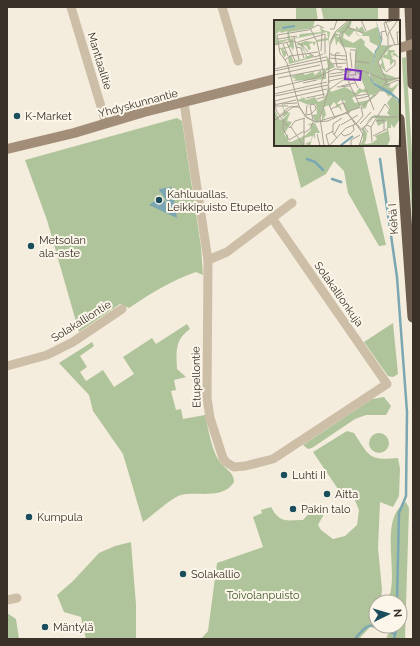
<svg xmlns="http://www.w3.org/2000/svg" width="420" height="646" font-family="Raleway,sans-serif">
  <rect width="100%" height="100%" fill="#f4ecdc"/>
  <!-- green -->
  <g fill="#b0c49b">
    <polygon points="296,7 316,7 318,21 296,21"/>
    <polygon points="321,7 378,7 378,21 324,21"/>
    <polygon points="406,57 413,169 413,231 403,77 402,58"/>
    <path d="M177 118 182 121 201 247 203 275 196 272C172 280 150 294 129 308L120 304 79 332 47 220 25 160Z"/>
    <polygon points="290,145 380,145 363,146 386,245 379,246 348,193 344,171 334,161 326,174 301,188"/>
    <polygon points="393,323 398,374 393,377 388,376 364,342"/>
    <path d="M187 324 190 329C175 339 176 352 177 369L186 377 174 380 176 390 171 391 176 410 181 409 183 419 205 415C209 430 211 450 220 462 226 470 234 472 234 482 223 500 198 491 181 495 172 497 152 516 143 522L123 454 93 411 89 395 59 363 92 342 94 346 80 356 87 367 80 372 86 381 103 370 114 387 134 374 123 357 152 338 156 344Z"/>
    <polygon points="384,397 391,406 386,415 366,415 355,419 312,448 308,449 303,445 372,399"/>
    <path d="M347 431 354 433C369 456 369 461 398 458L400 469 399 496 393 507 380 502 378 548 382 589 381 602H376V626H380L379 629 370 627 359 639H201L208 631 217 563 263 547 253 517 262 513 261 510 271 507C280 524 287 520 303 520L314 508 324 514 318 525 321 530 333 539 345 536 357 525 359 510 354 498 342 495 313 452Z"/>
    <circle cx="379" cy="443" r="10"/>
    <path d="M406 502 409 508 405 639H386L392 626H400V602H392L389 597C399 571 378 519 406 502Z"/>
    <polygon points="131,542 136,605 136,639 86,639 81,617 64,612 57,595 73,581 99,553 115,546"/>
    <polygon points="7,613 16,619 19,639 7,639"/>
  </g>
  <!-- water -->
  <polygon fill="#7aa7b2" points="171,187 172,188 177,218 149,205 161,196 173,212 161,192 160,193 159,189"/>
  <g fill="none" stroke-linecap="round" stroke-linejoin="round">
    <!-- stream -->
    <g stroke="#7aa7b2" stroke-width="2.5">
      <polyline points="307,159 315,162 323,170"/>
      <polyline points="380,159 397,277 407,412 406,496 399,513 397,602"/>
      <polyline points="332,179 341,182"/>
      <polyline points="378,602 378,601"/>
      <polyline points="386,630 395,634"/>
      <path d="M355 639C362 631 367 622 378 627"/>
      <polyline points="394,639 397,626"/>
    </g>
    <!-- minor -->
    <g stroke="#cdbea7" stroke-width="9">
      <polyline points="71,7 106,123"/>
      <polyline points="222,7 238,61"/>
      <polyline points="184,103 208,260 207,398 210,418 223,458 226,462 234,467 245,466 273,459 387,384 272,218"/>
      <polyline points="208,260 227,252 292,203"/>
      <polyline points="7,366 47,355 73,342 122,309"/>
      <polyline points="7,600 17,598"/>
    </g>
    <!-- secondary -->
    <polyline stroke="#a18d78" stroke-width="10" points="7,149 74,133 144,112 275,79"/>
    <!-- trunk -->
    <g stroke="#6b5b4c" stroke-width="11">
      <polyline points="394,7 394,21"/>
      <polyline points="410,7 413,84"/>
      <polyline points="399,119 413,317"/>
    </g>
    <!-- secondary-bridge -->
    <polyline stroke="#a18d78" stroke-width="10" points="399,48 413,44"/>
  </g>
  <!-- markers -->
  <g fill="#1b4e5d" stroke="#fbf6e9" stroke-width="1.5">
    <circle cx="17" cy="116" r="4"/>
    <circle cx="159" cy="200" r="4"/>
    <circle cx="31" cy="246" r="4"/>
    <circle cx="284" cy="475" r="4"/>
    <circle cx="327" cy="494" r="4"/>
    <circle cx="293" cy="509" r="4"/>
    <circle cx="29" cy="517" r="4"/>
    <circle cx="183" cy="574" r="4"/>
    <circle cx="45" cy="627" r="4"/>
  </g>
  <g text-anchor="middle" stroke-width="4" stroke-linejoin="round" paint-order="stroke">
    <!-- street labels -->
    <g font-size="11" fill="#393028" stroke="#fbf6e9">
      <text transform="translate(100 61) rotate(73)" y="4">Manttaalitie</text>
      <text transform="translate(138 103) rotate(-15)" y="4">Yhdyskunnantie</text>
      <text transform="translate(393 219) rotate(-94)" y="4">Kehä I</text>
      <text transform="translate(339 294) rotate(55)" y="4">Solakallionkuja</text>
      <text transform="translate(81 321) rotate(-32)" y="4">Solakalliontie</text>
      <text transform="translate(196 377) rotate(-91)" y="4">Etupellontie</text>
    </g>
    <!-- poi labels -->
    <g font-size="11" fill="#393028" stroke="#fbf6e9" text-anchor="start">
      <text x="25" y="120">K-Market</text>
      <text x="167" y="198">Kahluuallas,<tspan x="167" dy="13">Leikkipuisto Etupelto</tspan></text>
      <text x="39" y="244">Metsolan<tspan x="39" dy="13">ala-aste</tspan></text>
      <text x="292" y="479">Luhti II</text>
      <text x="335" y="498">Aitta</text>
      <text x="301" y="513">Pakin talo</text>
      <text x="37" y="521">Kumpula</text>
      <text x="191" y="578">Solakallio</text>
      <text x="53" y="631">Mäntylä</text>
    </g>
    <!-- park labels -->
    <g font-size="11" fill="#40592a" stroke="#fbf6e9">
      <text x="263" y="599">Toivolanpuisto</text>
    </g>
  </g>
  <!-- overview -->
  <g transform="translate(274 20)">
    <rect width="126" height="126" fill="#f4ecdc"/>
    <path d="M0 0H41L39 7 34 9 15 12 16 19 25 17 26 14 47 12 46 6 49 10 56 12 54 24V20L43 22 42 20 54 18 53 12 19 19 20 26 31 21 42 22 40 26 39 23 35 24 37 29 34 30 33 26 28 25 33 36H36L33 33 41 37 15 44 14 37 17 35 19 41 25 40 32 38 31 33 26 25 20 26 19 31 17 27 9 29 12 32V35L10 38 7 29 0 30 5 29 4 25 5 28 14 27 16 23 14 20 0 25ZM6 11 7 13 13 11 14 19 3 21 2 14ZM76 0H78L76 8 82 9V6L85 9 88 6 91 12 103 7 102 0 107 22 101 31 97 53H94L100 65 117 74 115 77 111 72 105 71 94 82 92 88 88 89 89 85 86 86 84 88H87L75 91H77L79 93 77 91 74 95 69 84 72 81 67 80 63 83 67 87 68 92 65 87 61 88 63 86 60 82 56 87 55 85 50 87 52 95 48 101V92L55 65 57 72 71 67 82 73 85 68 89 70 91 68 87 59 84 58 87 56 81 51 84 50H75L78 51 75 53 65 50H84L81 49 82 28 69 27 64 21 62 26 61 17 55 28 59 15 61 12 65 15 62 17H66L67 13 62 12ZM82 9 89 14 90 12 88 16H95L96 22 104 26 100 34 90 25 91 22 87 18 79 23 69 18 70 13 75 17 81 10 83 15 87 16 83 14ZM88 72 94 73 95 76 98 74V76L94 80 81 83 78 78ZM108 19V20L107 25 118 26 114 30H120L121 32 117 33 118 37 119 33H121L126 38 119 35 118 39 121 40 116 46V40L108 37 112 52 106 46 108 42H104H108L107 39 110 34 113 35 114 30 104 42 109 53 123 58 126 56V58L113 63 117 65 114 67 118 68 126 62 118 73 100 63 96 57 102 32ZM52 35 61 47 52 51V59L19 61 22 59 17 57 19 56 29 53 31 55 39 52 41 55 47 50 49 58 48 52 54 47ZM53 73 45 101H41L38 95 43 94 42 84 35 85 22 80 27 79V75L28 79 30 77 32 80 41 77 44 82 49 80ZM119 75 125 83 126 96 124 97 126 99 120 108 117 104V108H114L116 120 113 126H85L89 120 88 106 93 113 92 121 90 123 92 124 98 123 103 119 101 116 113 111V101L104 106 102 100 105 97 98 98 91 104 97 97 101 95 116 96 113 93 116 88 113 83ZM3 80 7 82 11 91 16 93 13 101 18 102 10 114 12 117 14 114V121L17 122 32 115 37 110V104L36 106 34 104 41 103 46 113H41V119H44H41L39 115 36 126 31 124 37 121 38 116 30 118V126H0V88L5 99 8 100 15 93 8 98 10 92 7 82Z" fill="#b0c49b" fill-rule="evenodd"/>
    <path d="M102 0 108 21 102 32 96 57 100 63 116 71 125 79 126 87 123 79 100 65 96 59 101 31 107 22Z" fill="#7aa7b2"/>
    <path fill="none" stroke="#7aa7b2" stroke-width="2" d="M8 8 21 6M66 126 79 116"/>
    <path fill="none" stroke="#a9a194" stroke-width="1" d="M87 0 92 11M111 0 121 25M73 7 89 13M36 8 43 22 50 55 47 63 50 77 43 79M56 9H60L63 0M3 15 6 33 13 43 25 86M3 15 34 10 44 5 50 8M65 15 72 33 75 63 86 86M65 15 72 10 77 0M113 16 110 3 120 0M20 17 25 40M4 19 23 16M108 20 107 12 112 11M24 22 51 14V34M13 23 21 41M9 24 14 36M114 25V14L124 0M124 25 123 12H126M114 26 126 24M22 27 27 28 30 38M76 30H82L81 49M47 31 48 13M76 32 78 48M35 33 41 37 49 34M57 33V35L72 36M66 33H62L61 36 63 47H68M56 38 72 40M11 40 16 36 44 32M81 41 95 43M57 44 72 43M1 46 0 25 19 21 28 25 34 32M0 49 52 37M0 51 53 40M112 52 121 45V40M56 54 69 52M0 55 46 45M74 55H82L81 51M55 57 73 54M79 57 84 68M4 58 51 49M29 63 43 60M56 63 55 61 74 57M112 65 124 60 126 63M67 66 81 63M63 67 76 66M0 68 41 58 61 49 89 51 111 60 126 58M56 69 69 60H80M92 69 100 90M0 74 53 62M1 76 54 65M82 76 94 74M101 76 113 62 104 42 114 26M32 78 51 74M83 79 95 76M68 80 73 91M0 81 53 69M1 81 2 90 12 105M8 84 23 83M0 85 22 80M33 85 32 95 37 94M55 85 61 98M1 86H14M25 86 32 97 41 102 54 101 73 92M36 86 38 84 41 85 42 89 37 94M36 86 39 100M87 87 102 75M57 89 69 83M73 92 81 104M73 92 86 87M11 99 9 101V109L15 120 30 111M0 101 15 87 25 86M0 101 19 87H25L32 97 42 102 73 93 88 110 99 97H126M102 101 110 100V111M12 104 16 108 21 101 31 98M82 104 89 114 85 126M82 104 89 96 87 87M86 104 97 92M67 105 84 95M17 107 29 125M94 112 90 107 93 105 97 107M30 113 36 109 39 102M67 113 70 116 76 114 80 110 79 105M43 114 46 126M60 115 66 104M99 116 113 109M63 118 59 113V104L68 98M98 122 97 107 111 84 116 90M125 125 126 110M30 126V98M50 126 46 98 54 72 56 22 62 11 75 0M55 126 72 108 82 104M55 126 52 115 59 111M77 126V120L86 115"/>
    <path fill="#7b2cbf" fill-opacity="0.15" stroke="#7b2cbf" stroke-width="2" d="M72 49 87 51 86 60 71 59Z"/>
    <rect width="126" height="126" fill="none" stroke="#393028" stroke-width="2"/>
  </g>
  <!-- border -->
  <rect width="420" height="646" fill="none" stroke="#393028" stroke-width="16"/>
  <!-- north arrow -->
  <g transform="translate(388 614) rotate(85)"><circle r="19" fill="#fbf6e9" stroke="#ada79c"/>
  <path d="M0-3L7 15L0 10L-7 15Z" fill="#1b4e5d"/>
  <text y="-6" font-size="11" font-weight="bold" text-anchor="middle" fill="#393028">N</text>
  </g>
</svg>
